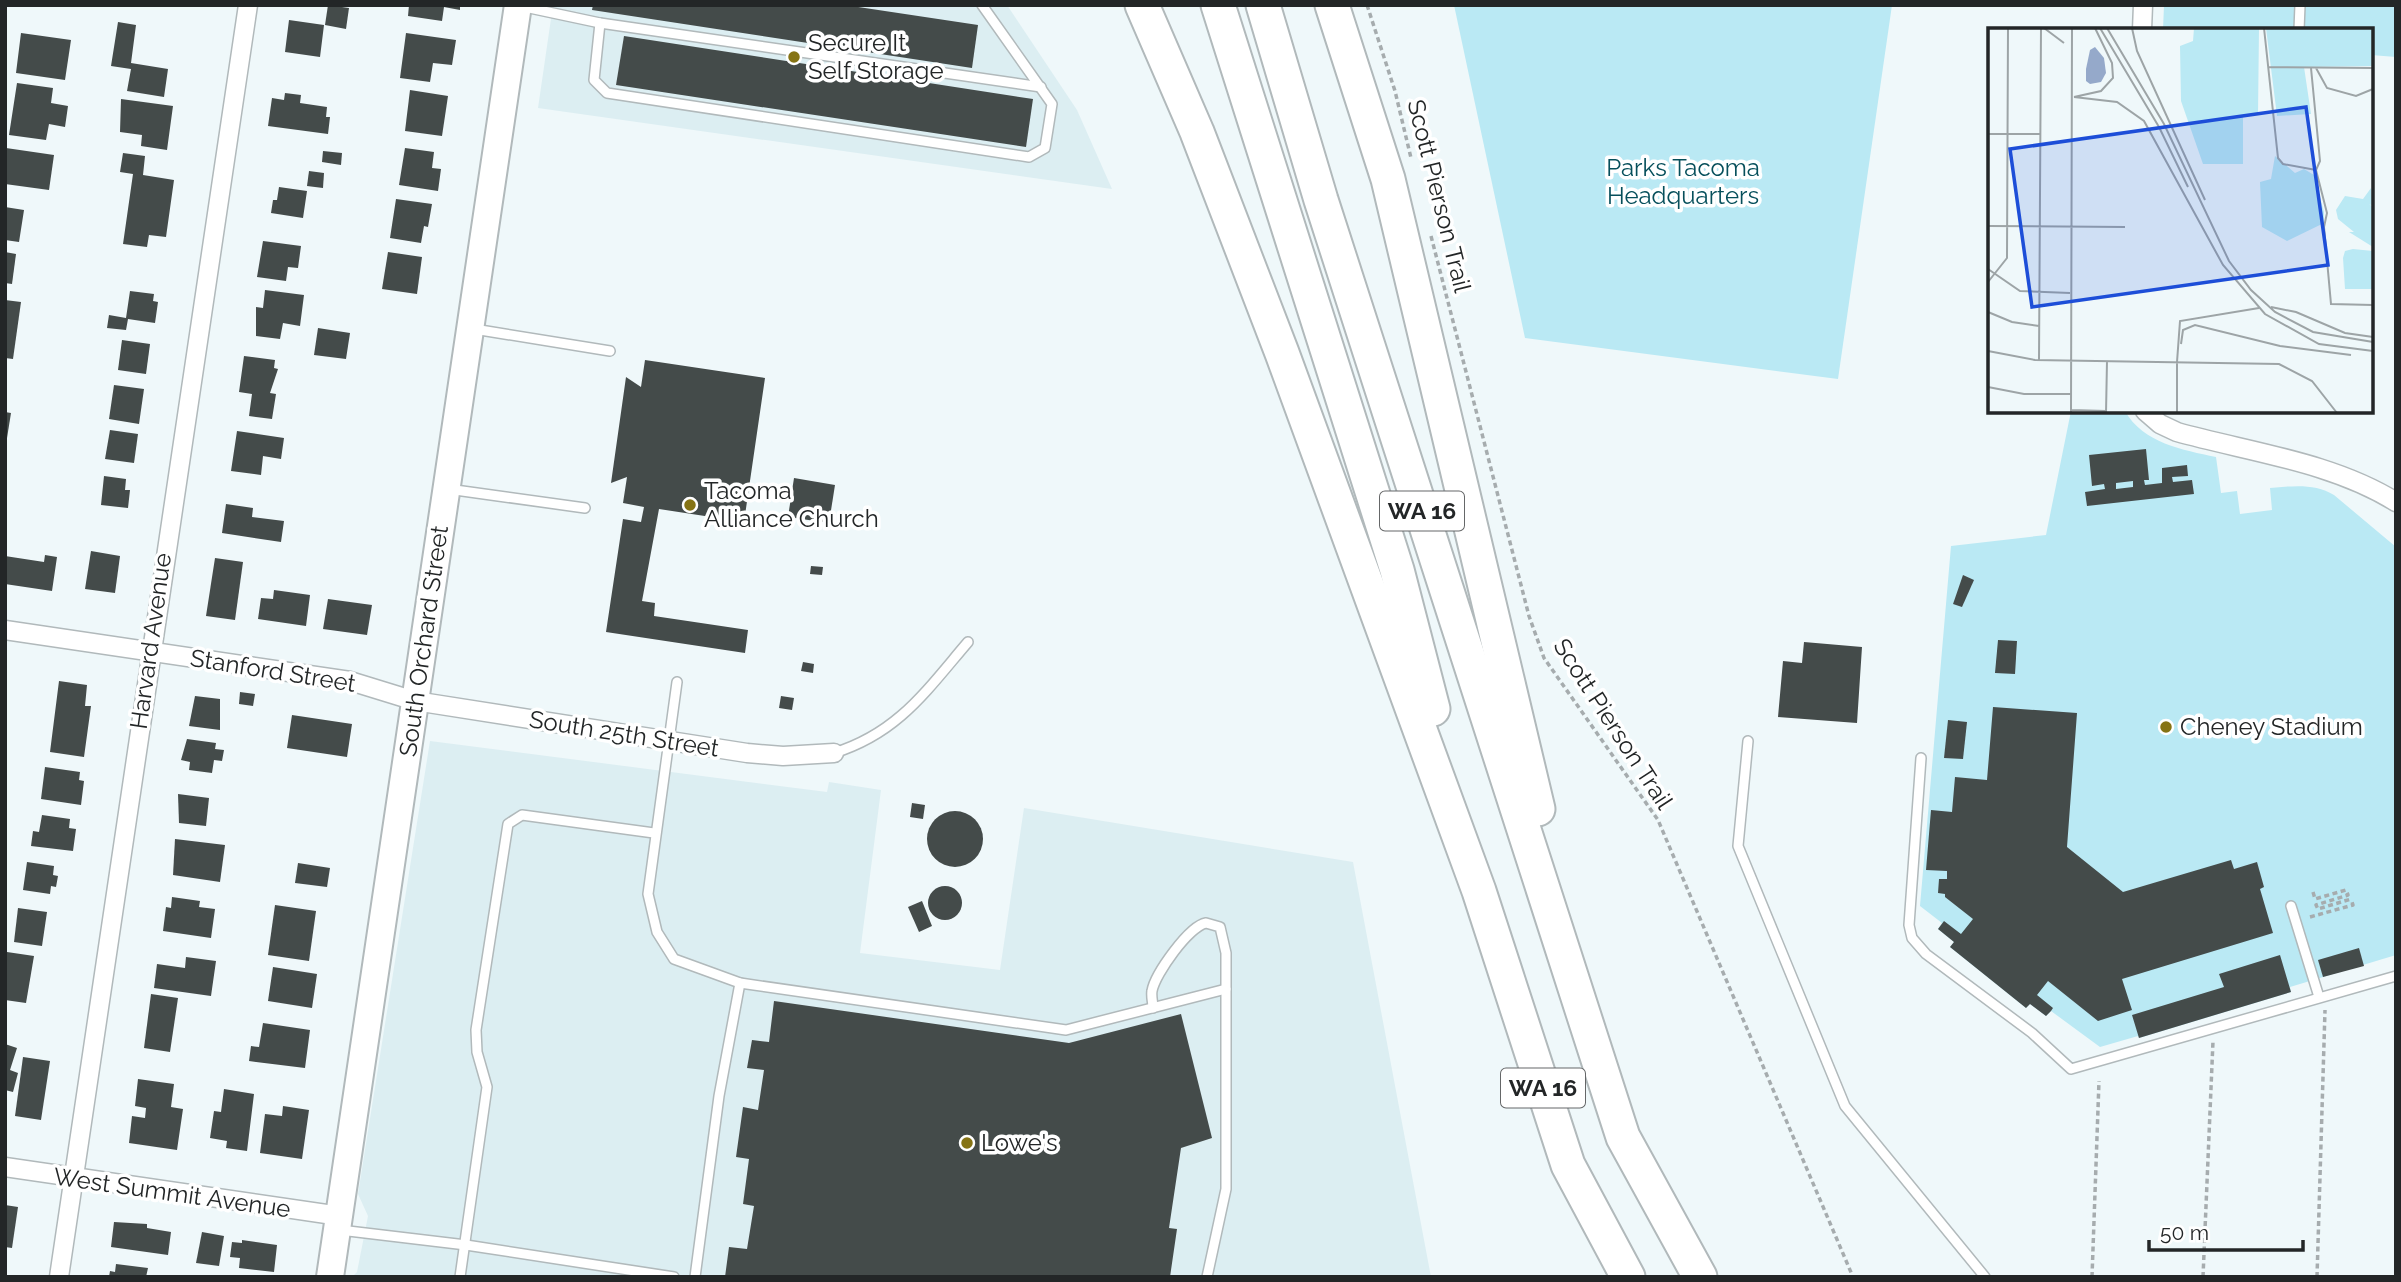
<svg xmlns="http://www.w3.org/2000/svg" width="2401" height="1282" font-family="Raleway,sans-serif">
  <rect width="100%" height="100%" fill="#eff8fa"/>
  <!-- built -->
  <g fill="#dceef2">
    <polygon points="553,5 1007,5 1077,110 1112,189 538,108"/>
    <polygon points="430,741 827,792 829,782 881,790 860,953 1000,970 1024,808 1353,862 1431,1277 352,1277 357,1272 368,1216 358,1194"/>
  </g>
  <!-- green -->
  <g fill="#bae9f4">
    <polygon points="1454,5 1892,5 1838,379 1525,338"/>
    <polygon points="2164,5 2396,5 2396,57 2371,55 2371,30 2163,30"/>
    <path d="M2071 411H2125C2143 443 2183 450 2216 457L2221 493 2237 491 2240 514 2272 510 2270 488C2292 486 2315 483 2334 495L2396 547V955L2290 987 2291 992 2139 1038 2138 1036 2100 1047 2051 1011 2046 1016 2030 1004 2026 1008 1950 947 1954 942 1938 929 1942 923 1920 906 1951 546 2046 535Z"/>
  </g>
  <!-- building -->
  <g fill="#444b4a" fill-rule="evenodd">
    <polygon points="328,5 349,8 346,29 325,25"/>
    <polygon points="409,5 460,5 460,10 444,7 442,21 408,16"/>
    <polygon points="593,5 845,5 978,25 972,68 592,10"/>
    <polygon points="289,20 324,25 320,57 285,52"/>
    <polygon points="118,22 136,25 131,63 168,69 164,97 127,91 131,69 111,66"/>
    <polygon points="21,33 71,40 65,80 16,73"/>
    <polygon points="406,33 456,40 452,65 433,63 430,82 400,78"/>
    <polygon points="624,36 1033,99 1026,147 616,85"/>
    <polygon points="17,83 53,88 51,103 68,106 65,127 49,124 46,140 9,135"/>
    <polygon points="410,90 448,96 442,136 405,131"/>
    <polygon points="285,93 301,95 300,103 327,107 326,117 330,117 328,134 268,126 272,98 284,100"/>
    <polygon points="121,99 173,106 167,150 141,146 142,135 120,132"/>
    <polygon points="6,148 54,155 49,190 5,184"/>
    <polygon points="405,148 434,152 432,168 441,169 438,191 399,185"/>
    <polygon points="323,151 342,153 341,165 322,162"/>
    <polygon points="123,153 145,156 143,175 174,180 166,237 149,235 147,247 123,244 133,174 120,172"/>
    <polygon points="309,171 324,173 323,188 307,186"/>
    <polygon points="279,187 307,191 303,218 271,213 273,200 277,200"/>
    <polygon points="396,199 432,204 428,227 424,226 421,243 390,238"/>
    <polygon points="5,207 24,210 19,242 5,240"/>
    <polygon points="263,241 301,246 298,268 288,267 286,281 257,277"/>
    <polygon points="5,252 16,254 12,284 5,283"/>
    <polygon points="388,252 422,257 417,294 382,289"/>
    <polygon points="265,290 304,295 300,326 283,323 280,339 256,336 256,307 263,308"/>
    <polygon points="130,291 154,294 153,301 158,302 155,323 128,319 126,330 107,328 109,315 126,318"/>
    <polygon points="5,300 21,302 13,359 5,358"/>
    <polygon points="318,328 350,333 346,359 314,355"/>
    <polygon points="122,340 150,344 146,374 118,370"/>
    <polygon points="244,356 275,360 274,368 278,369 270,393 276,394 272,419 249,416 252,394 239,392"/>
    <polygon points="645,360 765,378 744,522 659,509 642,601 655,603 654,616 748,630 745,653 606,632 623,519 641,522 644,507 623,503 627,477 611,483 626,377 641,387"/>
    <polygon points="114,385 144,389 139,424 109,419"/>
    <polygon points="5,412 11,413 7,438 5,438"/>
    <polygon points="110,430 138,434 134,463 105,459"/>
    <polygon points="237,431 284,438 281,459 263,456 261,475 231,471"/>
    <path d="M2146 449 2149 480H2144L2145 485 2162 483V468L2187 465 2188 476 2172 477 2173 482 2192 480 2194 494 2087 506 2085 492 2105 489 2104 484 2092 486 2089 455ZM2133 481V487L2116 489V483Z"/>
    <polygon points="104,476 126,479 125,490 130,490 128,508 101,505"/>
    <polygon points="794,478 835,485 829,523 788,517"/>
    <polygon points="226,504 253,508 252,517 284,521 281,542 222,533"/>
    <polygon points="91,551 120,556 115,593 85,589"/>
    <polygon points="45,555 57,557 52,591 5,584 5,556 44,562"/>
    <polygon points="215,558 243,562 235,620 206,616"/>
    <polygon points="811,566 823,567 822,575 810,574"/>
    <polygon points="1963,575 1974,580 1962,607 1953,604"/>
    <polygon points="274,590 310,595 306,626 258,619 261,598 273,599"/>
    <polygon points="328,599 372,605 367,635 323,629"/>
    <polygon points="1998,640 2017,641 2015,674 1995,673"/>
    <polygon points="1804,642 1862,647 1857,723 1778,717 1783,661 1802,663"/>
    <polygon points="803,662 814,664 813,673 801,671"/>
    <polygon points="59,681 87,685 85,706 91,706 84,757 50,752"/>
    <polygon points="240,692 255,694 253,706 239,704"/>
    <polygon points="195,696 220,699 220,730 189,726"/>
    <polygon points="781,696 794,698 792,710 779,708"/>
    <polygon points="1993,707 2077,713 2067,847 2123,892 2231,860 2234,869 2257,862 2264,887 2260,889 2273,933 2122,979 2132,1010 2098,1021 2048,981 2037,995 2053,1008 2051,1011 2046,1016 2030,1004 2026,1008 1950,947 1954,942 1938,929 1944,921 1961,934 1973,919 1945,897 1945,894 1938,893 1939,879 1947,879 1947,871 1926,870 1931,810 1952,812 1955,777 1987,780"/>
    <polygon points="292,715 352,724 347,757 287,748"/>
    <polygon points="1948,720 1967,722 1963,759 1944,758"/>
    <polygon points="187,739 216,743 215,749 224,750 222,761 214,760 212,773 189,770 190,762 181,760"/>
    <polygon points="45,767 80,772 79,780 84,781 81,805 41,799"/>
    <polygon points="178,794 209,798 206,826 179,823"/>
    <polygon points="912,803 925,805 923,819 910,817"/>
    <circle cx="955" cy="839" r="28"/>
    <polygon points="42,815 70,819 69,828 76,829 73,851 31,846 33,831 39,832"/>
    <polygon points="175,839 225,845 220,882 173,875"/>
    <polygon points="27,862 54,866 53,875 58,876 56,887 51,886 50,894 23,890"/>
    <polygon points="298,863 330,868 327,887 295,883"/>
    <circle cx="945" cy="903" r="17"/>
    <polygon points="172,897 200,901 199,907 215,909 211,938 163,931 166,907 171,908"/>
    <polygon points="922,901 932,926 919,932 908,907"/>
    <polygon points="275,905 316,911 309,961 268,955"/>
    <polygon points="18,908 47,912 42,946 14,942"/>
    <polygon points="2359,948 2364,966 2323,977 2318,960"/>
    <polygon points="7,952 34,956 26,1003 5,1000"/>
    <polygon points="2280,955 2291,992 2139,1038 2132,1015 2224,987 2219,974"/>
    <polygon points="186,957 216,961 211,996 154,988 157,964 185,968"/>
    <polygon points="273,967 317,974 312,1008 268,1001"/>
    <polygon points="151,994 178,998 170,1052 144,1048"/>
    <polygon points="774,1001 1069,1043 1181,1014 1212,1138 1181,1148 1169,1228 1177,1229 1170,1277 725,1277 729,1247 747,1249 754,1206 743,1204 749,1159 736,1157 743,1107 758,1110 764,1070 747,1068 752,1040 769,1042"/>
    <polygon points="263,1023 310,1030 305,1068 249,1061 251,1046 259,1047"/>
    <polygon points="5,1044 17,1048 10,1070 18,1073 13,1092 5,1090"/>
    <polygon points="23,1057 50,1061 41,1120 15,1116"/>
    <polygon points="138,1079 174,1084 171,1107 183,1109 177,1150 129,1143 132,1116 145,1118 146,1108 135,1106"/>
    <polygon points="224,1089 254,1094 247,1151 226,1148 227,1141 210,1138 214,1111 221,1112"/>
    <polygon points="283,1106 309,1110 302,1159 260,1153 265,1114 282,1116"/>
    <polygon points="5,1205 18,1207 12,1248 5,1247"/>
    <polygon points="114,1222 147,1224 147,1228 171,1232 168,1255 111,1247"/>
    <polygon points="202,1232 224,1236 219,1266 196,1263"/>
    <polygon points="242,1240 277,1245 274,1272 239,1268 240,1258 230,1257 232,1242 242,1243"/>
    <polygon points="116,1264 148,1268 146,1277 109,1277 110,1271 115,1272"/>
  </g>
  <g fill="none" stroke-linecap="round" stroke-linejoin="round">
    <defs>
      <g id="service">
        <polyline points="520,6 600,23 1041,87"/>
        <polyline points="600,23 594,80 607,93 1029,157 1045,148 1052,104 982,5"/>
        <polyline points="2299,30 2300,5"/>
        <polyline points="474,329 610,351"/>
        <polyline points="448,489 585,508"/>
        <polyline points="677,682 648,894 657,932 674,959 740,983 1066,1030 1226,989"/>
        <polyline points="1748,741 1738,846 1845,1106 1985,1277"/>
        <path d="M834 753C898 733 926 691 968 642"/>
        <polyline points="1921,758 1909,925 1912,938 1926,954 2032,1033 2071,1069 2396,976"/>
        <polyline points="2291,906 2319,997"/>
        <path d="M1153 1008C1153 1003 1151 996 1152 991 1155 974 1189 926 1206 923L1220 927 1226 953V1189L1207 1277"/>
        <polyline points="340,1230 466,1245 674,1277"/>
        <polyline points="460,1277 487,1087 477,1052 476,1030 508,824 522,815 654,833"/>
        <polyline points="695,1277 719,1096 740,983"/>
      </g>
      <g id="minor">
        <polyline points="2142,30 2143,5"/>
        <path d="M2145 411 2160 424 2177 432C2249 452 2332 462 2396 502"/>
        <polyline points="5,630 350,681 415,701 747,753 783,756 834,753"/>
        <polyline points="5,1167 340,1216"/>
        <polyline points="59,1277 248,5"/>
      </g>
      <polyline id="secondary" points="330,1277 518,5"/>
      <g id="motorway">
        <polyline points="1142,5 1197,132 1282,353 1479,891 1568,1165 1628,1277"/>
        <polyline points="1218,5 1397,570 1433,709"/>
        <polyline points="1263,5 1321,200 1623,1137 1700,1277"/>
        <polyline points="1332,5 1388,179 1538,809"/>
      </g>
    </defs>
    <!-- service casing -->
    <use href="#service" stroke="#b1b9bb" stroke-width="12"/>
    <!-- minor casing -->
    <use href="#minor" stroke="#b1b9bb" stroke-width="21"/>
    <!-- secondary casing -->
    <use href="#secondary" stroke="#b1b9bb" stroke-width="30"/>
    <!-- motorway casing -->
    <use href="#motorway" stroke="#b1b9bb" stroke-width="37"/>
    <!-- path -->
    <g stroke="#a6acae" stroke-width="3.5" stroke-dasharray="5 3.5" stroke-linecap="butt">
      <polyline points="1367,5 1395,91 1411,158"/>
      <polyline points="1431,236 1529,616 1544,658 1658,820 1853,1277"/>
      <polyline points="2313,892 2315,899 2346,890 2348,895 2316,905 2318,909 2351,899"/>
      <polyline points="2310,917 2353,905 2351,899"/>
      <polyline points="2092,1277 2099,1081"/>
      <polyline points="2203,1277 2213,1041"/>
      <polyline points="2317,1277 2325,1010"/>
    </g>
    <!-- service -->
    <use href="#service" stroke="#fff" stroke-width="9"/>
    <!-- minor -->
    <use href="#minor" stroke="#fff" stroke-width="18"/>
    <!-- secondary -->
    <use href="#secondary" stroke="#fff" stroke-width="26"/>
    <!-- motorway -->
    <use href="#motorway" stroke="#fff" stroke-width="33"/>
  </g>
  <!-- markers -->
  <g fill="#857314" stroke="#fff" stroke-width="2.5">
    <circle cx="794" cy="57" r="7"/>
    <circle cx="690" cy="505" r="7"/>
    <circle cx="2166" cy="727" r="7"/>
    <circle cx="967" cy="1143" r="7"/>
  </g>
  <g text-anchor="middle" stroke-width="7" stroke-linejoin="round" paint-order="stroke">
    <!-- shield labels -->
    <g fill="#fff" stroke="#656768" stroke-width="2">
      <rect x="1380" y="491.5" width="84" height="39" rx="5"/>
      <rect x="1501" y="1068.5" width="84" height="39" rx="5"/>
    </g>
    <g font-size="23" font-weight="bold" fill="#232627">
      <text x="1422" y="519">WA 16</text>
      <text x="1543" y="1096">WA 16</text>
    </g>
    <!-- poi labels -->
    <g font-size="24" fill="#232627" stroke="#fff" text-anchor="start">
      <text x="808" y="51">Secure It<tspan x="808" dy="28">Self Storage</tspan></text>
      <text x="704" y="499">Tacoma<tspan x="704" dy="28">Alliance Church</tspan></text>
      <text x="2180" y="735">Cheney Stadium</text>
      <text x="981" y="1151">Lowe's</text>
    </g>
    <!-- park labels -->
    <g font-size="24" fill="#064f5b" stroke="#fff">
      <text x="1683" y="176">Parks Tacoma<tspan x="1683" dy="28">Headquarters</tspan></text>
    </g>
    <!-- street labels -->
    <g font-size="24" fill="#232627" stroke="#fff">
      <text transform="translate(1439 196) rotate(76)" y="8">Scott Pierson Trail</text>
      <text transform="translate(151 641) rotate(-82)" y="8">Harvard Avenue</text>
      <text transform="translate(424 641) rotate(-82)" y="8">South Orchard Street</text>
      <text transform="translate(273 671) rotate(9)" y="8">Stanford Street</text>
      <text transform="translate(1613 724) rotate(57)" y="8">Scott Pierson Trail</text>
      <text transform="translate(624 734) rotate(9)" y="8">South 25th Street</text>
      <text transform="translate(172 1193) rotate(8)" y="8">West Summit Avenue</text>
    </g>
  </g>
  <!-- overview -->
  <g transform="translate(1988 28)">
    <rect width="385" height="385" fill="#eff8fa"/>
    <path d="M206 0H271L270 87H255V136H215L193 73 192 18 205 13ZM278 0H385V38L316 39 323 86 289 88ZM287 128 307 145 316 141 326 147 336 184V195L299 213 274 199 272 154 283 151ZM383 160 385 178 381 176 385 179V219L361 204H366L350 191 348 182 357 168 375 171ZM365 221 385 223V261H357L355 230 357 223Z" fill="#bae9f4"/>
    <path d="M107 19 116 30 118 45 113 54 102 56 98 53V41L102 22Z" fill="#95a9ca"/>
    <path fill="none" stroke="#9da4a6" stroke-width="2" d="M56 0 76 15M112 0 171 99 200 159M119 0 176 96 241 233 263 262 287 284 325 304 385 314M144 0 149 23 217 172M276 0 290 130 295 136 328 142M281 39 385 40M323 40 332 133 328 142M328 40 339 60 368 68 385 61M86 69 129 74 156 93 235 237 277 286 331 316 385 323M86 69 113 63 125 50 124 35 107 0M0 106H52M328 142 339 185 336 199 343 276 385 277M0 198 137 199M0 241 32 263 82 265M0 254 19 230 20 0M283 279 308 284 357 305 385 309M0 284 24 294 51 298M193 316 195 302 207 297 292 318 363 327M0 323 47 332 291 336 324 353 349 385M51 332 53 0M189 334 192 293 271 280M0 359 36 366H83M83 382 118 383M83 385 84 0M118 385 119 333M189 385V334"/>
    <path fill="#1d4ed8" fill-opacity="0.15" stroke="#1d4ed8" stroke-width="3.5" d="M318 79 340 237 44 279 22 121Z"/>
    <rect width="385" height="385" fill="none" stroke="#232627" stroke-width="3.5"/>
  </g>
  <!-- border -->
  <rect width="2401" height="1282" fill="none" stroke="#232627" stroke-width="14"/>
  <!-- scale -->
  <path d="M2149 1240v10h154v-10" fill="none" stroke="#232627" stroke-width="3.5"/>
  <text x="2160" y="1240" font-size="21" fill="#232627" stroke="#ffffff" stroke-width="5" paint-order="stroke">50 m</text>
</svg>
